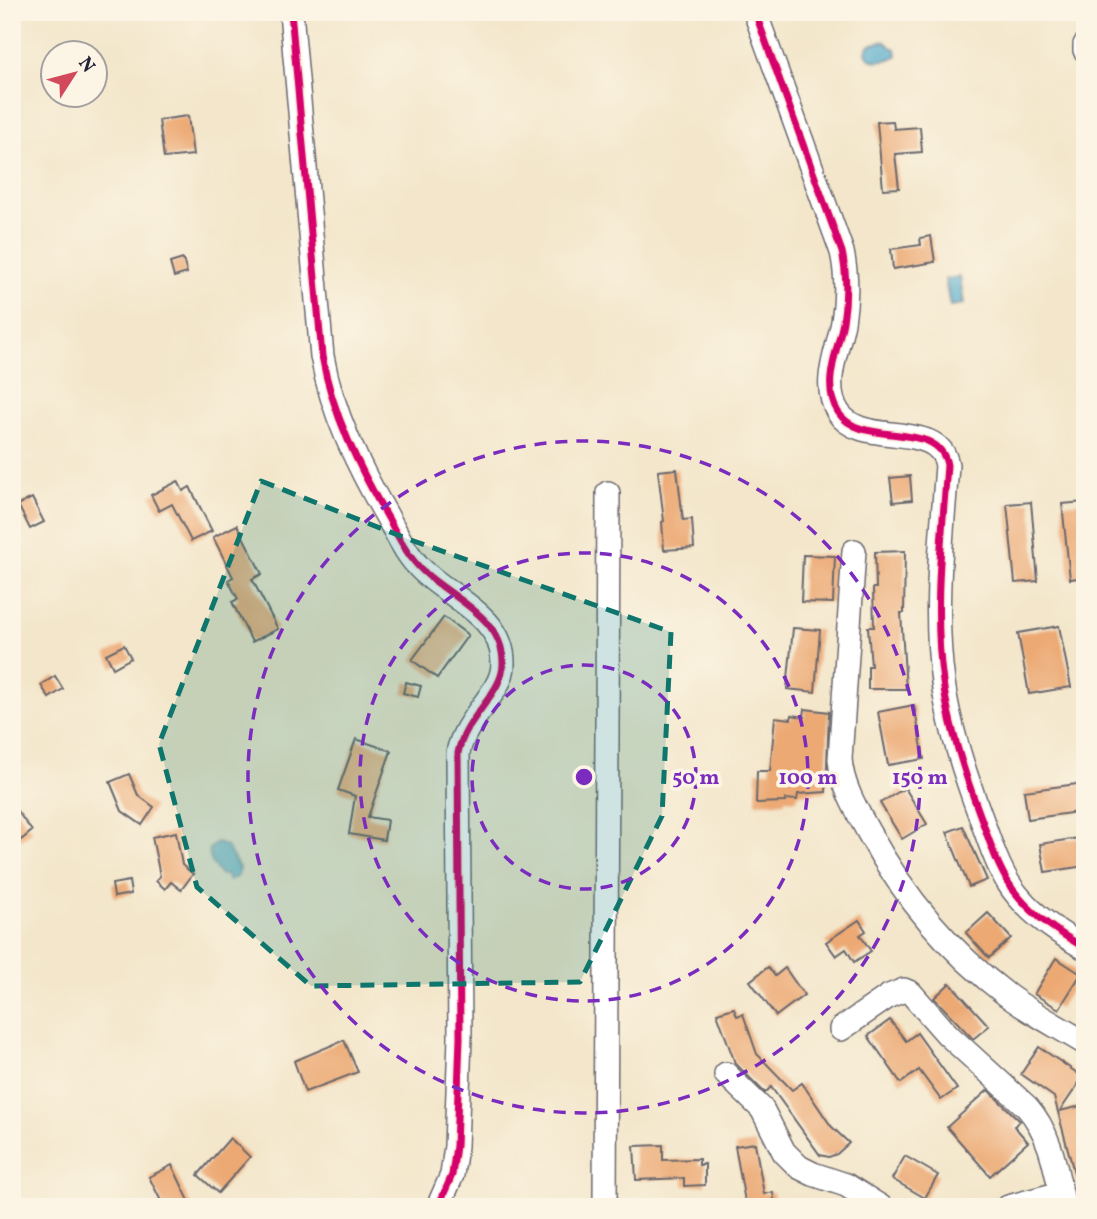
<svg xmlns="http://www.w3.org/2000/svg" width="1097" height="1219" font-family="Vollkorn,serif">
  <rect width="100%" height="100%" fill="#fcf5e5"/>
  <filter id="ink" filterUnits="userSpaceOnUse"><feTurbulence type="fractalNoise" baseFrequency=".0143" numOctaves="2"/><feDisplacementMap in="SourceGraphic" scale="14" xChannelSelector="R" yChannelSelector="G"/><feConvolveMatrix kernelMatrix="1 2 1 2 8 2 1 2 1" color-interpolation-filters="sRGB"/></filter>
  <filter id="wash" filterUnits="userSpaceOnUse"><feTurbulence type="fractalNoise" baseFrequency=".00686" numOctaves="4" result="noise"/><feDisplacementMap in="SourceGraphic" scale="28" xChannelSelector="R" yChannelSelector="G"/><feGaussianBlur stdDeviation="1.57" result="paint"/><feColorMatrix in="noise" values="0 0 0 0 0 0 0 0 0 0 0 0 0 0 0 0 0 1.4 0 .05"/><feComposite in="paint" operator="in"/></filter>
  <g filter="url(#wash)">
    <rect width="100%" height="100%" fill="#f3e6ca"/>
    <!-- water -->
    <g fill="#4ca7ca" stroke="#376482" stroke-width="2">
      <path d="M884 41 891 47 896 49 897 55C892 60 877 62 870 59L866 53C867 42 876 44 884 41Z"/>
      <polygon points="960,277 964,304 950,306 945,279"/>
      <path d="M217 843 226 846 239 868 238 876 229 881 226 875H221C214 868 208 858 210 848Z"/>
    </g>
    <g id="blocks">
      <!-- building -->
      <g fill="#eca973">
        <polygon points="188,116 193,155 164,158 159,120"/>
        <polygon points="893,121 894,129 920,127 922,152 895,154 899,188 883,189 877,122"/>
        <polygon points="931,236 935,262 893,269 891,249 921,245 920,238"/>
        <polygon points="183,259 187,273 174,277 170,263"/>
        <polygon points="677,469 683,520 692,519 694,548 664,550 662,522 664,521 658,471"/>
        <polygon points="910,476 912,500 893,502 890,478"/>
        <polygon points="178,481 183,491 190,487 212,531 191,541 172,504 159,511 151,495"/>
        <polygon points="32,498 44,522 30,529 18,505"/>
        <polygon points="1031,502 1038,581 1015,583 1007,504"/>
        <polygon points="1085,502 1085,577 1070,579 1062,504"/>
        <polygon points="237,525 262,574 252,579 278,629 252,642 232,602 238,599 228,580 233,577 213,537"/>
        <polygon points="905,551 904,613 901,613 906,689 868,689 868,666 871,666 868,627 874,627 873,588 876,588 875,552"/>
        <polygon points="803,555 835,556 833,603 801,602"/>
        <polygon points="444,617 468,635 437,678 412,660"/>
        <polygon points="1059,626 1071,687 1029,694 1018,633"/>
        <polygon points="793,628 820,630 815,692 787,689"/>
        <polygon points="124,645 131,658 113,668 106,654"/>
        <polygon points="55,676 63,689 49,698 41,685"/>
        <polygon points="406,682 421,686 418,697 403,693"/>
        <polygon points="914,705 924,759 888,765 878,712"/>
        <polygon points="805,709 829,712 826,792 798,794 797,800 785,799 785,802 756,803 757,771 770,771 775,717 791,719 792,715 804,717"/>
        <polygon points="356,739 391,751 368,817 387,820 384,840 349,834 355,796 338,790"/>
        <polygon points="129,774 138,795 154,807 142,825 122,811 110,782"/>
        <polygon points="1085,783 1085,811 1028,819 1024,791"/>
        <polygon points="905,788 927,824 902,839 880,803"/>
        <polygon points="12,804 32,831 21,840 12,829"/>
        <polygon points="963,826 987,880 969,887 947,832"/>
        <polygon points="176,832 182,865 193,874 181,890 171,882 165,889 156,881 160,876 152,837"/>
        <polygon points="1085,837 1085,866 1045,872 1040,844"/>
        <polygon points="129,881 131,894 114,897 112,884"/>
        <polygon points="988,913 1011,938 989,958 966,933"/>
        <polygon points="859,920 866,931 860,935 871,951 854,962 846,949 836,956 826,942"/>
        <polygon points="1056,958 1081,974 1059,1009 1034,994"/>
        <polygon points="768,967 775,976 785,968 804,995 776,1016 750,981"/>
        <polygon points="950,983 989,1026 973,1039 934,998"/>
        <polygon points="734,1008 737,1016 743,1014 757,1054 792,1090 802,1083 831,1126 849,1143 837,1154 829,1157 820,1155 771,1087 765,1093 735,1063 717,1013"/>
        <polygon points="890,1020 906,1041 917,1033 957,1089 941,1100 919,1070 901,1083 868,1036"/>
        <polygon points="344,1040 358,1072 305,1092 294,1061"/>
        <polygon points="1039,1047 1083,1077 1060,1111 1081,1106 1085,1118 1085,1199 1081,1199 1054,1097 1021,1074"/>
        <polygon points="988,1090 1020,1121 1014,1126 1028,1142 990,1176 947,1127"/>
        <polygon points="230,1138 250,1157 218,1193 198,1175"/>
        <polygon points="755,1143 764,1194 773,1192 775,1207 746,1207 735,1146"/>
        <polygon points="663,1145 663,1160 699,1159 699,1165 705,1164 705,1185 684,1186 684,1178 636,1180 634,1146"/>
        <polygon points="905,1156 938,1175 925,1198 892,1179"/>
        <polygon points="172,1165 192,1207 164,1207 149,1177"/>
      </g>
    </g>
  </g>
  <g filter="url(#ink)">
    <use href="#blocks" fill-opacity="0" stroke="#6b676d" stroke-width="2"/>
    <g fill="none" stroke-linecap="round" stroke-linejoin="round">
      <defs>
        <g id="minor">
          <path d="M291 12 322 356C332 413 359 468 388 518 398 536 407 556 423 571 451 598 504 617 503 664 503 693 465 717 458 753L460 1038 456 1146 452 1175 438 1207"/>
          <path d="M755 12 842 252C847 275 847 298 843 322 838 350 821 385 838 412 861 449 939 418 947 465 942 537 933 610 943 682 949 727 964 772 980 815 990 842 999 874 1018 896 1036 918 1061 934 1085 948"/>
          <polyline points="1085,45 1085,50"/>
          <path d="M854 551 840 759C842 786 856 809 869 833 904 897 949 951 1007 995 1031 1013 1059 1027 1085 1043"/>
          <path d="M841 1029 889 996 904 990 911 993 947 1034 1027 1107C1052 1135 1056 1172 1064 1207"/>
          <polyline points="726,1074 762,1109 784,1152 799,1167 813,1174 846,1185 881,1207"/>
          <polyline points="605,1207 608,493"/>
          <polyline points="1008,1207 1061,1193"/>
        </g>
      </defs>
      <!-- minor casing -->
      <use href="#minor" stroke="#6b676d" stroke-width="26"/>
      <!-- minor -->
      <use href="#minor" stroke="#fff" stroke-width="23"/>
      <defs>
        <g id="cycleway">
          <path d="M291 12 322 356C332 413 359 468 388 518 398 536 407 556 423 571 451 598 504 617 503 664 503 693 465 717 458 753L460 1038 456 1146 452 1175 438 1207"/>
          <path d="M755 12 842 252C847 275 847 298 843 322 838 350 821 385 838 412 861 449 939 418 947 465 942 537 933 610 943 682 949 727 964 772 980 815 990 842 999 874 1018 896 1036 918 1061 934 1085 948"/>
        </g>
      </defs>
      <!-- cycleway casing -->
      <use href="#cycleway" stroke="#fcf5e5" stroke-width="11"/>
      <!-- cycleway -->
      <use href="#cycleway" stroke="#d6006c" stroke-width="7"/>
    </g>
  </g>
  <!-- marked area -->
  <path fill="#0f766e" fill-opacity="0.2" stroke="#0f766e" stroke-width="5" stroke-dasharray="14 9" stroke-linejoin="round" d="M261 481 408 539 671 632 662 816 580 982 311 986 197 887 159 744Z"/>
  <!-- distance rings -->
  <g fill="none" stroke="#7b2cbf" stroke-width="3.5" stroke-dasharray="12 9">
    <circle cx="584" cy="777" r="112"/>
    <circle cx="584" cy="777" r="224"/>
    <circle cx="584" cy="777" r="336"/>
  </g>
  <circle cx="584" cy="777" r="10" fill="#7b2cbf" stroke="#fcf5e5" stroke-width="3.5"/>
  <g font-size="21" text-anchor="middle" font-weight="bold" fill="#7b2cbf" stroke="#fcf5e5" stroke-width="7" stroke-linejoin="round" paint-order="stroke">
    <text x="696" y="784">50 m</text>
    <text x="808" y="784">100 m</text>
    <text x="920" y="784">150 m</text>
  </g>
  <!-- margin -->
  <rect width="1097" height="1219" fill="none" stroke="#fcf5e5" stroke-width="42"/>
  <!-- north arrow -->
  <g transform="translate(74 74) rotate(54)"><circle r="33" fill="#fcf5e5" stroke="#a5a1a1" stroke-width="2"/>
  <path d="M0-5L12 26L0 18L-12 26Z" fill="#d1495b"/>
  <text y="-10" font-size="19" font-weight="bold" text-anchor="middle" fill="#22223b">N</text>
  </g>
</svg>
